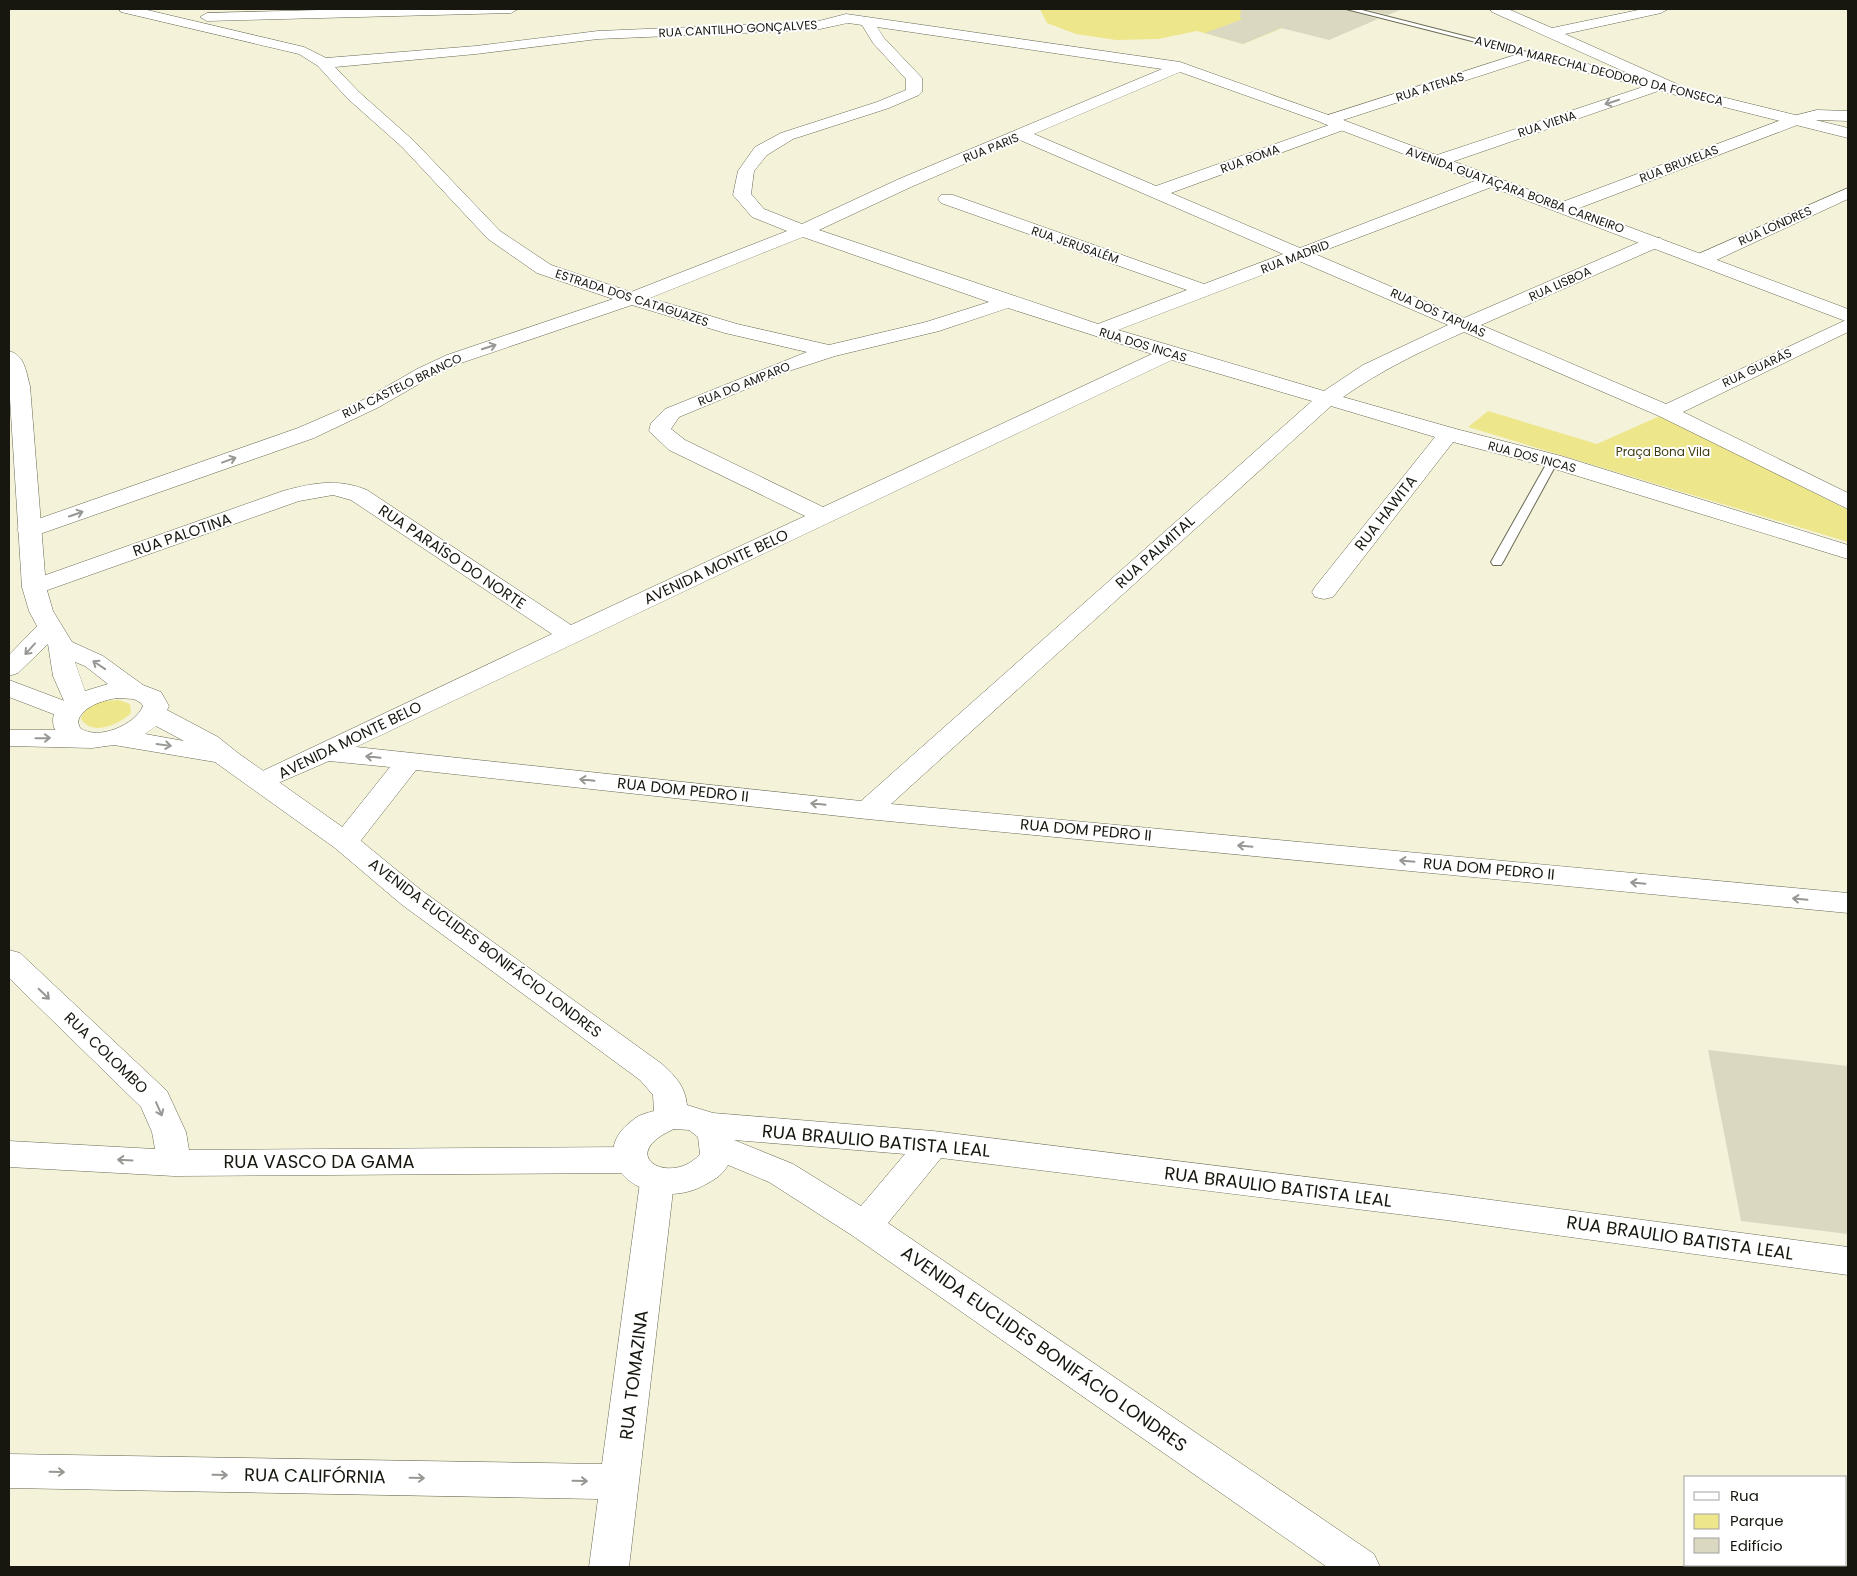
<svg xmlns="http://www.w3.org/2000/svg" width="1857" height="1576" font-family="Poppins,sans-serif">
  <rect width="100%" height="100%" fill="#f4f3da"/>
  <!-- green -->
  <g fill="#ede68a">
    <polygon points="1040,9 1329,9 1243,44 1197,31 1158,39 1116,40 1076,34 1047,23"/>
    <polygon points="1488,411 1597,444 1662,415 1848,510 1848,542 1468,427"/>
    <path d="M119 700 130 704 131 713C120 724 93 737 81 719 84 703 105 700 119 700Z"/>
  </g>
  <!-- building -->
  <g fill="#dad8c1">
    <polygon points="1241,9 1344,9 1378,19 1329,40 1281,28 1243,44 1205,33 1243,19 1240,18"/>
    <polygon points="1365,9 1402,9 1388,15"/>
    <polygon points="1708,1050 1848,1066 1848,1234 1741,1221"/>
  </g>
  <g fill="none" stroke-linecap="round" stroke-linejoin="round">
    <defs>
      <g id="lane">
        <polygon points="1346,9 1358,9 1535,54 1531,56"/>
        <polygon points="1553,458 1558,461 1503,562 1501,565 1493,565 1491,562 1548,461"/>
      </g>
      <g id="street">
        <path d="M119 9H143L304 47 326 58 476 46 598 31 815 22 846 14 1180 62 1334 117 1336 120 1334 123 1343 120 1351 125 1349 128 1171 193 1300 248 1485 177H1497L1500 181 1497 185 1315 254 1464 318 1649 238H1661L1664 242 1661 246 1481 325 1666 404 1848 319V332L1683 412 1848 493V509L1659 416 1464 332C1421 351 1382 370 1343 397L1456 429 1561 456 1848 545V559L1545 466 1453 442 1333 597 1324 599 1315 597 1312 592 1315 587 1435 437 1331 406 891 804 1848 893V913L867 819 416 770 355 848 345 851 335 848 331 842 335 836 390 767 329 761 262 790 252 788 248 782 252 776 552 634 351 500 333 495 299 501 42 592 34 594 26 592 22 587 26 582 283 491C313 483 337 478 367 490L571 625 805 516 669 450 649 431 651 423 665 409 807 352 725 333 632 305 461 363 431 377 379 407 314 438 37 535 29 537 21 535 17 530 21 525 298 428 365 399 417 369 447 355 613 299 537 273 488 239 402 147 347 98 318 66 299 54 121 12ZM848 23 862 25 873 43 906 79V90L877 102 781 133 755 147 738 171 733 195 752 217 787 231 631 292 551 265 500 231 414 141 359 92 335 67 476 54 598 39 815 30ZM877 27 1162 69 899 179 802 224 764 209 751 194 754 171 767 155 793 139 889 108 919 95 922 92V78L884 38ZM1180 72 1329 125 1156 186 1034 134ZM1020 140 1283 254 1204 284 953 195H941L938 199 941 203 1187 290 1098 324 819 230 911 187ZM803 237 989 302 926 322 829 345 737 324 650 298ZM1299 261 1448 325 1363 365 1324 391 1118 330ZM1008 308 1152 354 823 507 685 440 671 429 679 417 792 370 835 356 939 331ZM1172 360 1312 401 861 801 356 747Z"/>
        <polygon points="359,9 518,9 511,13 207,21 200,17 207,13"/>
        <polygon points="1490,9 1508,9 1552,28 1643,9 1668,9 1661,13 1565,34 1679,85 1682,88 1674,93 1664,89 1443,165 1431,165 1429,161 1431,157 1652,84 1492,12"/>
        <polygon points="1817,110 1848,111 1848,121 1817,120 1800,124 1569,212 1557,212 1554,208 1557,204 1789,117"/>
        <polygon points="1848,188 1848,199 1710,263 1696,263 1694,259 1696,255"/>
        <polygon points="9,680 78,706 82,712 78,718 69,720 9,697"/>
        <polygon points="9,950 20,953 167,1091 186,1132 189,1150 630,1147 642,1151 647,1160 642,1169 630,1173 174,1176 9,1167 9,1141 155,1149 152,1132 141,1107 9,978"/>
        <polygon points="657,1169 669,1173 674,1182 629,1567 589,1567 598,1499 9,1488 9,1454 602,1464 640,1182 645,1173"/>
      </g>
      <g id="secondary">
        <polygon points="1531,50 1848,128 1848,138 1532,59 1343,120 1848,309 1848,322 1322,123 1320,120 1322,117"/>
        <path d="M9 351C25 355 26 372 30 386L46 587 53 611 72 642 103 656 143 685 161 692 169 706 167 710 218 737 238 753 355 836 421 890 662 1064C676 1077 685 1086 687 1105L713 1113 933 1131 1446 1194 1848 1247V1275L1446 1220 941 1158 888 1223 1374 1554 1380 1567H1327L853 1236 769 1182 728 1165C723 1174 717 1178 708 1183 652 1218 577 1161 633 1120 638 1115 647 1113 654 1111L653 1095 640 1080 401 904 335 848 215 762 114 745 92 748 9 746V730H55C50 717 55 710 64 701L53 676 48 644 18 673 9 676V655L37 626 29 611 22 587 9 383ZM75 662 85 666 108 684 85 691ZM117 698 134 699 141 703 143 706C135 725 98 741 80 728L78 722C81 707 103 700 117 698ZM156 726 184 741 145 734ZM674 1129 689 1130 698 1137 700 1154C672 1187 613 1156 674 1129ZM734 1140 905 1154 861 1206 793 1164Z"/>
      </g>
    </defs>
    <!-- lane casing -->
    <use href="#lane" stroke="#6a6954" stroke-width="2"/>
    <!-- street casing -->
    <use href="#street" stroke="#6a6954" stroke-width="1"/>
    <!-- secondary casing -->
    <use href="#secondary" stroke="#6a6954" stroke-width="1"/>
    <!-- lane -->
    <use href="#lane" fill="#fff" fill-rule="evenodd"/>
    <!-- street -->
    <use href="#street" fill="#fff" fill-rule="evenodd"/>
    <!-- secondary -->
    <use href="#secondary" fill="#fff" fill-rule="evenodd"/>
  </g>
  <!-- one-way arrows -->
  <defs><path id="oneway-shaft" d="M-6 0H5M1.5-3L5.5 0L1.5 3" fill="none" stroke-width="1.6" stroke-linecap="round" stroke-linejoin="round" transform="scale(1.25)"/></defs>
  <g stroke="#979793">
    <use href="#oneway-shaft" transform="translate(1612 102) rotate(162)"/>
    <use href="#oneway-shaft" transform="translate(489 347) rotate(-18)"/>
    <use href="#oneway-shaft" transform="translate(229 460) rotate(-20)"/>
    <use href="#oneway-shaft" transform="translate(76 514) rotate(-19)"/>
    <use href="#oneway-shaft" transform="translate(30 649) rotate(132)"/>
    <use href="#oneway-shaft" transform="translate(99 665) rotate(-146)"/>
    <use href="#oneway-shaft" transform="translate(43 738) rotate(-1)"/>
    <use href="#oneway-shaft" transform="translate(164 745) rotate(8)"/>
    <use href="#oneway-shaft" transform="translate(373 757) rotate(-174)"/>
    <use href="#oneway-shaft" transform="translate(587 780) rotate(-174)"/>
    <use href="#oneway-shaft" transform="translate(818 804) rotate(-174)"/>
    <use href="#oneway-shaft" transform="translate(1245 846) rotate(-175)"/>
    <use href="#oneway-shaft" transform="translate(1407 861) rotate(-175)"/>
    <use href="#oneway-shaft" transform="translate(1638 883) rotate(-175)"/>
    <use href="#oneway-shaft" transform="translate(1800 899) rotate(-175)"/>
    <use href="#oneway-shaft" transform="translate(44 994) rotate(44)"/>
    <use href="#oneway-shaft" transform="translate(159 1109) rotate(66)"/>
    <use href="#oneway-shaft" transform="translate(125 1160) rotate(-177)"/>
    <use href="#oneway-shaft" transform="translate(57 1472) rotate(1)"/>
    <use href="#oneway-shaft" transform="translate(220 1475) rotate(1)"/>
    <use href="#oneway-shaft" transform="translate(417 1478) rotate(1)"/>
    <use href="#oneway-shaft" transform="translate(580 1481) rotate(1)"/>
  </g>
  <g text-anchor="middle" stroke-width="4" stroke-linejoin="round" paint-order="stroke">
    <!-- far-street labels -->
    <g font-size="12" fill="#18170f" stroke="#fff">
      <text transform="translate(738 29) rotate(-3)" y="4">RUA CANTILHO GONÇALVES</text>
      <text transform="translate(1599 71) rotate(14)" y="4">AVENIDA MARECHAL DEODORO DA FONSECA</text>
      <text transform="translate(1430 87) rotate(-18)" y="4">RUA ATENAS</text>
      <text transform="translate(1547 124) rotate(-18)" y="4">RUA VIENA</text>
      <text transform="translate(991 148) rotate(-22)" y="4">RUA PARIS</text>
      <text transform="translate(1250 159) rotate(-20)" y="4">RUA ROMA</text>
      <text transform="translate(1679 164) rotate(-21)" y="4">RUA BRUXELAS</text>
      <text transform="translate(1515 190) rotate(20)" y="4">AVENIDA GUATAÇARA BORBA CARNEIRO</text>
      <text transform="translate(1775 226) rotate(-24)" y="4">RUA LONDRES</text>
      <text transform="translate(1075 245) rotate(19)" y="4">RUA JERUSALÉM</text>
      <text transform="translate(1295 257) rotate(-21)" y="4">RUA MADRID</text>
      <text transform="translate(1560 284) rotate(-24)" y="4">RUA LISBOA</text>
      <text transform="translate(632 298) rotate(18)" y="4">ESTRADA DOS CATAGUAZES</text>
      <text transform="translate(1438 313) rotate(24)" y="4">RUA DOS TAPUIAS</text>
      <text transform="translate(1143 345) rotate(17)" y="4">RUA DOS INCAS</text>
      <text transform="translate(1757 368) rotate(-25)" y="4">RUA GUARÁS</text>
      <text transform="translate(744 384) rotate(-22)" y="4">RUA DO AMPARO</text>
      <text transform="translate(402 386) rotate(-26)" y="4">RUA CASTELO BRANCO</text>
      <text transform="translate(1532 457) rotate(15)" y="4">RUA DOS INCAS</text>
    </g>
    <!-- far-park labels -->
    <g font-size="12" fill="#3d3a0e" stroke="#fff">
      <text x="1663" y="456">Praça Bona Vila</text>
    </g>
    <!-- street labels -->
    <g font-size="15" fill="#18170f" stroke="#fff">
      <text transform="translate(1386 513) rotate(-52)" y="5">RUA HAWITA</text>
      <text transform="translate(182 535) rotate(-19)" y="5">RUA PALOTINA</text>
      <text transform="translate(1155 552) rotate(-42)" y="5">RUA PALMITAL</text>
      <text transform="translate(452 557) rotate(34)" y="5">RUA PARAÍSO DO NORTE</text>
      <text transform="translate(716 567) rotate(-25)" y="5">AVENIDA MONTE BELO</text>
      <text transform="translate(350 740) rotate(-26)" y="5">AVENIDA MONTE BELO</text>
      <text transform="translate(683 790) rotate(6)" y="5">RUA DOM PEDRO II</text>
      <text transform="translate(1086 830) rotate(5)" y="5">RUA DOM PEDRO II</text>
      <text transform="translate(1489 869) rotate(5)" y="5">RUA DOM PEDRO II</text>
      <text transform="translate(485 948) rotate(37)" y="5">AVENIDA EUCLIDES BONIFÁCIO LONDRES</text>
      <text transform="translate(106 1053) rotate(44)" y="5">RUA COLOMBO</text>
    </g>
    <!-- near-street labels -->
    <g font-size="18" fill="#18170f" stroke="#fff">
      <text transform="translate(876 1141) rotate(5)" y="6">RUA BRAULIO BATISTA LEAL</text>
      <text x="319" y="1168">RUA VASCO DA GAMA</text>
      <text transform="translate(1278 1187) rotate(7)" y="6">RUA BRAULIO BATISTA LEAL</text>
      <text transform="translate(1680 1238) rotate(8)" y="6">RUA BRAULIO BATISTA LEAL</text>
      <text transform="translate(1044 1349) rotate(35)" y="6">AVENIDA EUCLIDES BONIFÁCIO LONDRES</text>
      <text transform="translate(634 1375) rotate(-83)" y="6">RUA TOMAZINA</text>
      <text transform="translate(315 1476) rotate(1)" y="6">RUA CALIFÓRNIA</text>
    </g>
  </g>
  <!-- border -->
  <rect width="1857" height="1576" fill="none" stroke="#18170f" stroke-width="20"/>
  <!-- legend -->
  <rect x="1684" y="1476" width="162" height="90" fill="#ffffff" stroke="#a3a29f"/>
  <rect x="1694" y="1492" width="25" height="8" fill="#ffffff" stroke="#a3a29f"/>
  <text x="1730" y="1501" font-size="15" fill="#18170f">Rua</text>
  <rect x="1694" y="1514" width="25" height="15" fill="#ede68a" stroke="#a3a29f"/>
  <text x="1730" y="1526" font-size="15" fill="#18170f">Parque</text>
  <rect x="1694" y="1538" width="25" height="15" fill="#dad8c1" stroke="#a3a29f"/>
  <text x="1730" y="1551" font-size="15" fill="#18170f">Edifício</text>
</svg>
